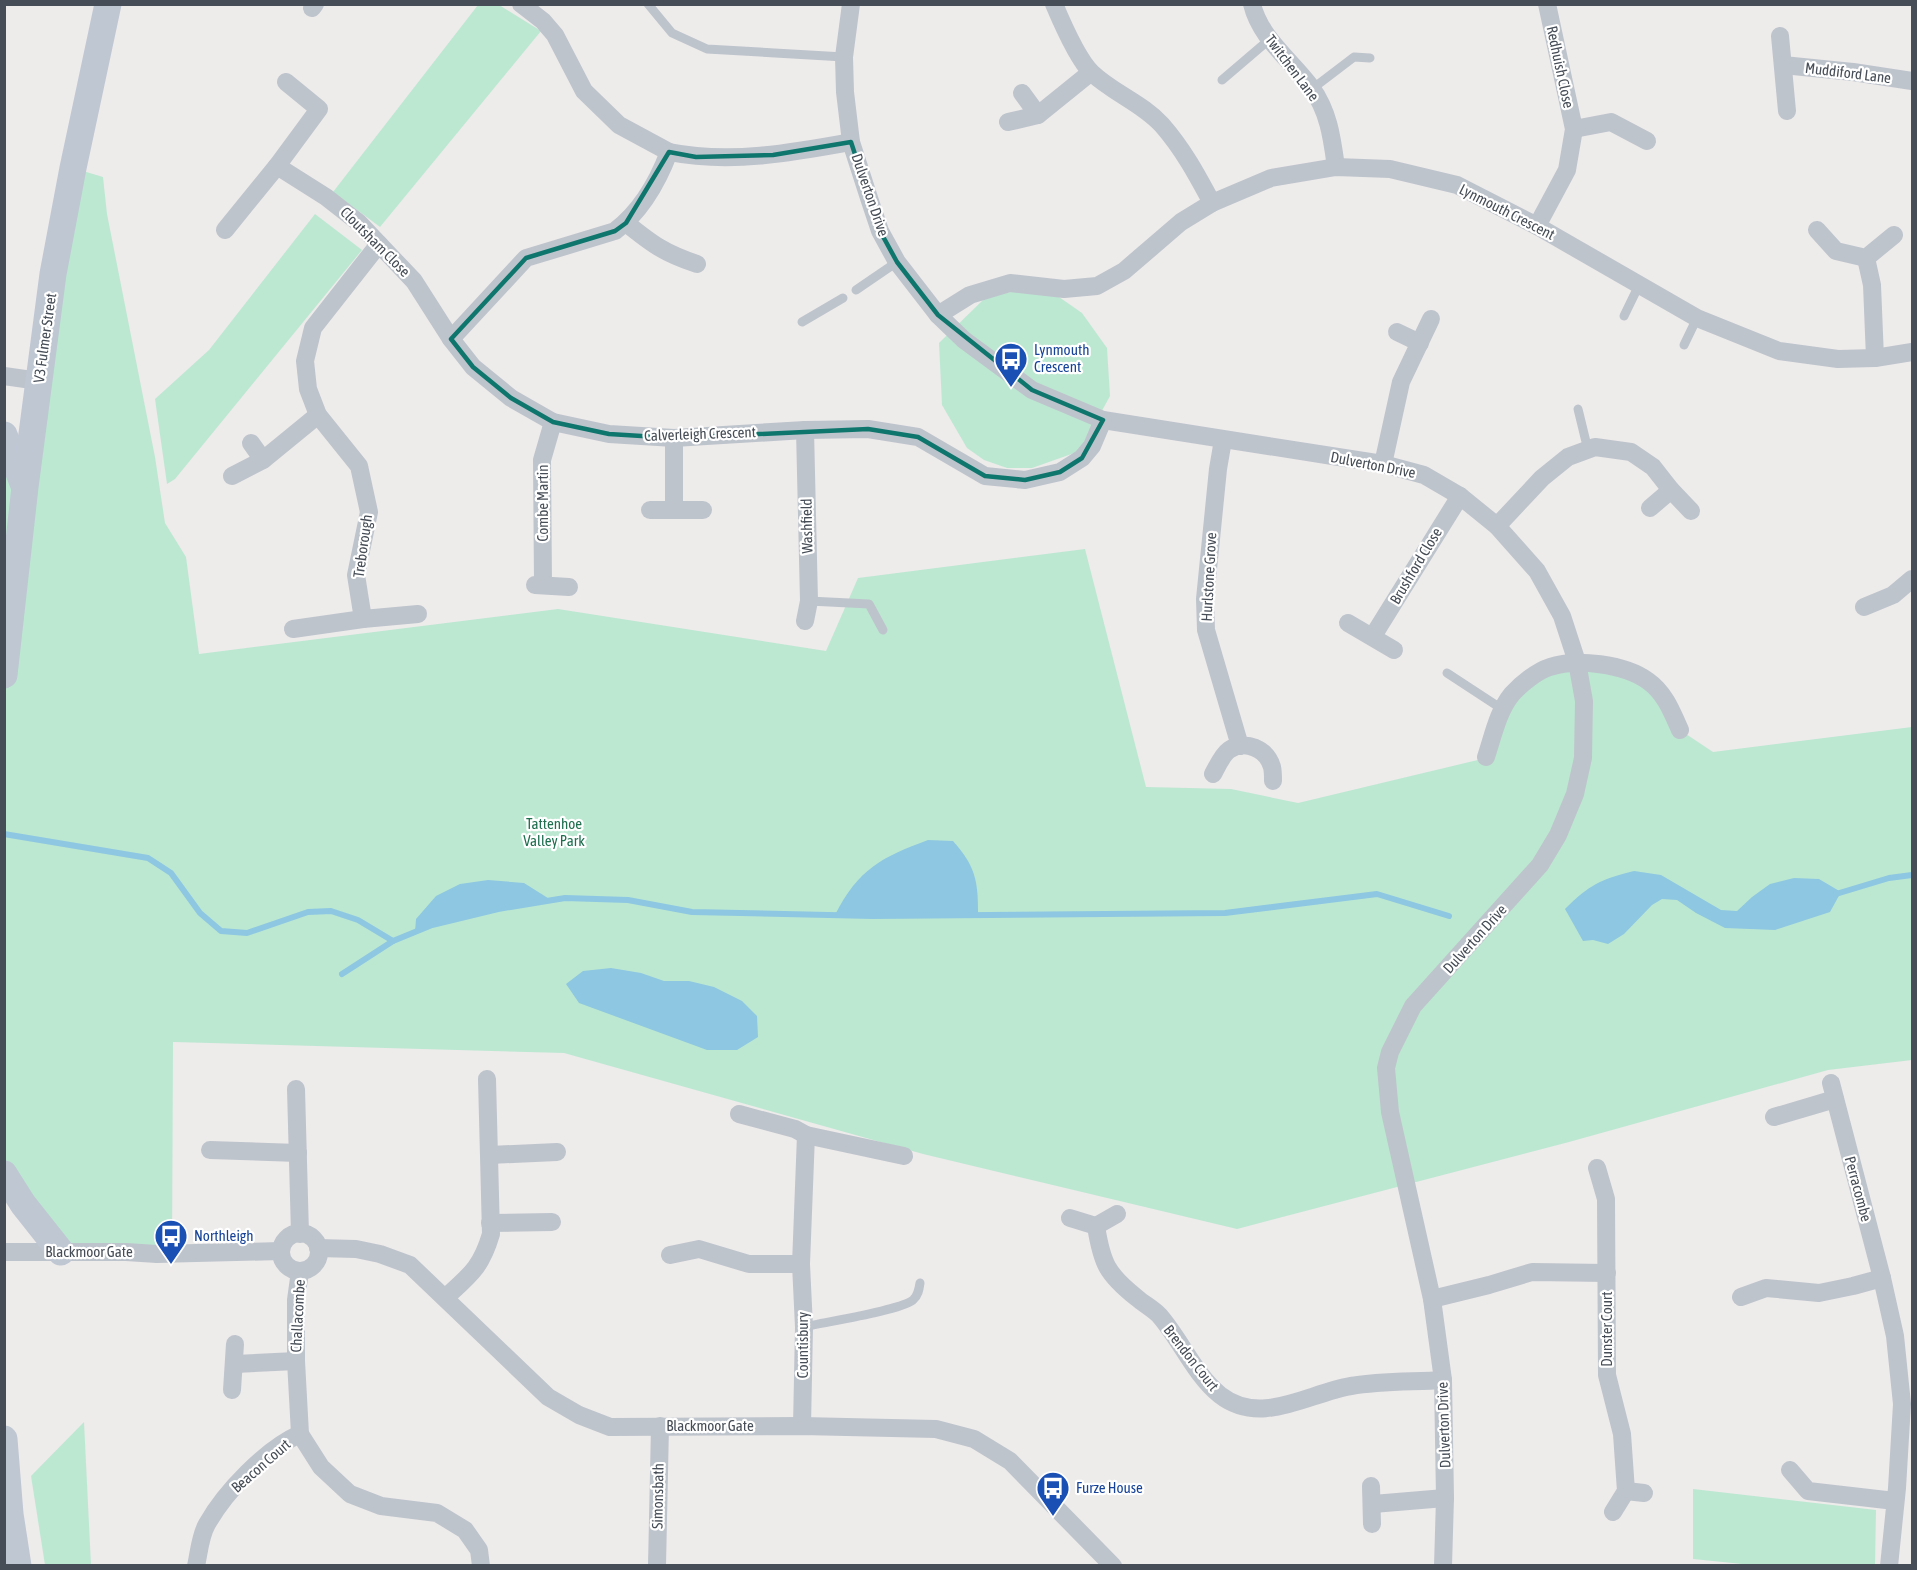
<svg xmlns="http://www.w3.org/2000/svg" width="1917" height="1570" font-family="'Asap Condensed',sans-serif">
  <rect width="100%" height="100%" fill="#eeebeb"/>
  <!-- green -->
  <g fill="#bce8d2">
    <polygon points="478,5 499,5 541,31 380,227 333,192"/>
    <polygon points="73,168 103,177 107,214 155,457 165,523 186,557 199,654 558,609 826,651 858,578 1085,549 1146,787 1231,789 1298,803 1486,758 1513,693 1577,662 1647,680 1680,730 1713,752 1912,727 1912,1060 1828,1070 1569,1142 1237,1229 923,1154 564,1053 173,1042 172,1254 61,1252 5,1174 4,435 24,486"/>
    <polygon points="315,214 362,250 175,479 167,484 155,399 209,350"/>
    <polygon points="1019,290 1059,297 1082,313 1107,348 1110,396 1080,451 1032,468 1007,468 984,460 967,448 942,405 939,343 985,298"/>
    <polygon points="84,1422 91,1565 45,1565 31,1476"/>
    <polygon points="1693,1489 1876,1510 1875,1565 1762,1566 1693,1559"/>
  </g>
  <!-- water -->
  <g fill="#8ec7e1">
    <path d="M928 840 953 841C976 867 978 881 978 915H835C858 869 882 857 928 840Z"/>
    <path d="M1634 871 1661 875 1721 910 1737 911 1752 897 1770 884 1794 878 1819 879 1841 892 1830 912 1775 930 1725 928 1696 913 1677 900 1662 899 1652 905 1624 934 1608 944 1593 940 1583 941 1565 909C1589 885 1601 879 1634 871Z"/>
    <path d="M488 880 524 883 551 900C505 907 458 915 415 932L416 919 436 896 460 884Z"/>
    <polygon points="611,968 641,973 664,981 689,981 714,987 742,1001 757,1016 758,1037 737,1050 707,1050 579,1003 566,984 583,971"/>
  </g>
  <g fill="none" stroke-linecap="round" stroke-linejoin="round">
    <!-- stream -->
    <g stroke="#8ec7e1" stroke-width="6">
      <polyline points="4,834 148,858 171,873 200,913 221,931 247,933 308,912 331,911 358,920 393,941 432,925 498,909 565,898 628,900 692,912 873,916 1225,913 1377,894 1449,916"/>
      <polyline points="1836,894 1889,878 1912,875"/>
      <polyline points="342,974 393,941"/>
    </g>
    <!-- lane -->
    <g stroke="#bec4cc" stroke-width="9">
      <polyline points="648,4 672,33 707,49 844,57"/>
      <polyline points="1222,80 1270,39"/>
      <polyline points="1312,89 1354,57 1370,58"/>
      <polyline points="856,290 897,262"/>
      <polyline points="1624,316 1639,285"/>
      <polyline points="802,322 843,298"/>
      <polyline points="1684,345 1697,318"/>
      <polyline points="1578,409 1588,450"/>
      <polyline points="809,601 869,604 883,630"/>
      <polyline points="1447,673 1502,709"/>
      <path d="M804 1327C824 1322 899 1311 913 1300 918 1296 919 1290 920 1283"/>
    </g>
    <!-- street -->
    <g stroke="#bec4cc" stroke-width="18">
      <polyline points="521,4 543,21 555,35 584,91 619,125 669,152"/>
      <polyline points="851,4 844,57 845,92 851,142 869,198 880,231 897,262 938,315 964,340 1032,390 1103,420 1383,464 1424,475 1460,496 1497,526 1537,571 1562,616 1577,662 1584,701 1583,758 1575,794 1558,835 1540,865 1413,1006 1390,1052 1386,1068 1390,1112 1432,1299 1443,1380 1445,1498 1443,1566"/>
      <path d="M1054 4C1062 23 1078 60 1092 73 1113 93 1142 103 1162 125 1183 149 1197 175 1212 203"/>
      <path d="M1252 4C1260 38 1291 60 1311 87 1329 112 1332 138 1336 167"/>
      <polyline points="312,8 315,4"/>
      <polyline points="1780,36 1787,111"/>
      <polyline points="1783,65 1853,72 1912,81"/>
      <polyline points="1022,93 1038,115"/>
      <polyline points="1008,122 1038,115 1090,73"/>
      <polyline points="1574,129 1611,122 1647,141"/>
      <path d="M851 142C791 153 730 164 669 152 658 181 640 212 615 231L526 258 451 339 473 367 511 398 553 422 609 434 674 438 805 430 868 429 918 437 985 476 1025 480 1060 472 1082 458 1092 446 1103 420"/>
      <polyline points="277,166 326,197 358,222 414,281 451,339"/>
      <path d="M626 223C652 244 664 253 697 264"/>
      <polyline points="1537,226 1567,170 1574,129 1547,4"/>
      <polyline points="225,230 277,166 319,109 286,82"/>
      <polyline points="1817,230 1836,251 1866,258 1894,235"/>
      <polyline points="1866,258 1872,285 1875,358"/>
      <polyline points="938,315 970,295 1010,283 1064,289 1097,286 1124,271 1181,222 1212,203 1271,178 1336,167 1390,169 1457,185 1537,226 1697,318 1779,351 1838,359 1875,358 1912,352"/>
      <polyline points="1397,332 1420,343"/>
      <polyline points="4,376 39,381"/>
      <polyline points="1223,440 1218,469 1205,599 1206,630 1240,746"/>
      <polyline points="251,443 263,460"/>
      <polyline points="1383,464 1401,382 1431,319"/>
      <polyline points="232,476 263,460 318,415"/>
      <polyline points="1650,508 1671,490"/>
      <polyline points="650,510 703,510"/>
      <polyline points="674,510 674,438"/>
      <polyline points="1497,526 1542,478 1568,457 1595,447 1631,452 1653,467 1671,490 1691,511"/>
      <polyline points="543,584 542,460 553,422"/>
      <polyline points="535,585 569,587"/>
      <polyline points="1864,607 1893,595 1912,579"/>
      <polyline points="363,619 356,575 369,512 359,466 318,415 308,389 305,361 313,328 379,244"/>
      <polyline points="805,621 809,601 805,430"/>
      <polyline points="1348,623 1394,650"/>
      <polyline points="293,629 363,619 418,614"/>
      <polyline points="1373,636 1460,496"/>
      <path d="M1486 757C1493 736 1498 711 1512 694 1521 684 1537 671 1550 667 1576 658 1625 664 1648 681 1665 693 1672 712 1680 730"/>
      <path d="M1213 774C1217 767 1222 755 1229 750 1245 739 1267 749 1272 767 1273 771 1273 777 1273 781"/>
      <polyline points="1831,1083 1882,1278 1895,1336 1902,1404 1897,1488 1889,1566"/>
      <polyline points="296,1089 300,1234"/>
      <polyline points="739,1114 795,1129 806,1135 904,1156"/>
      <polyline points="1774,1117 1835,1099"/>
      <polyline points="210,1150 298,1153"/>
      <polyline points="490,1155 557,1152"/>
      <polyline points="1597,1168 1606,1199 1607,1375 1622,1434 1626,1491 1613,1512"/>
      <path d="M1070 1218 1096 1226C1102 1264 1107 1274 1137 1298 1144 1304 1153 1309 1159 1315 1181 1340 1194 1374 1220 1395 1261 1427 1308 1393 1351 1386 1381 1381 1413 1382 1443 1380"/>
      <polyline points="490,1223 552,1222"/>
      <polyline points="1096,1226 1117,1214"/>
      <circle cx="300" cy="1252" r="19"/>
      <polyline points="318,1248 356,1249 380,1254 410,1265 548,1397 579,1415 610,1427 802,1426 936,1429 974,1439 1010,1461 1113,1566"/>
      <polyline points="4,1252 126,1252 157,1254 281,1251"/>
      <polyline points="670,1255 699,1249 749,1264 801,1264"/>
      <polyline points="300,1271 296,1300 296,1361 300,1434 321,1467 350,1494 381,1506 437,1513 465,1530 479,1550 481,1566"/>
      <polyline points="1741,1297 1766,1288 1819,1293 1853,1286 1882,1278"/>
      <path d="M445 1298C470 1275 481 1268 491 1234L487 1079"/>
      <polyline points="1432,1299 1489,1285 1532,1272 1607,1273"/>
      <polyline points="235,1364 296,1361"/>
      <polyline points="232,1390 235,1344"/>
      <polyline points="802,1426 804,1327 801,1264 806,1135"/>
      <polyline points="1790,1470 1808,1491 1895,1501"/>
      <polyline points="1371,1486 1372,1524"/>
      <polyline points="1626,1491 1644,1493"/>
      <polyline points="1373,1504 1445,1498"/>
      <path d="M196 1566C199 1553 200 1536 207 1524 225 1492 266 1449 300 1434"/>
      <polyline points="657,1566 660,1426"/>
    </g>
    <!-- secondary -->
    <g stroke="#bfc7d3" stroke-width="27">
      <polyline points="4,435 23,483"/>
      <polyline points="4,675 25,487 53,274 73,168 108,4"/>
      <polyline points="4,1174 23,1204 61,1252"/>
      <polyline points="4,1439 10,1514 18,1566"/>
    </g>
  </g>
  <!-- marked area -->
  <path fill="none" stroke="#0f766e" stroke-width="4.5" stroke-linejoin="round" d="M851 142 880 231 897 262 938 315 1032 390 1103 420 1082 458 1060 472 1025 480 985 476 918 437 868 429 674 438 609 434 553 422 511 398 473 367 451 339 526 258 615 231 626 223 669 152 696 157 773 155Z"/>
  <!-- icons -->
  <defs>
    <symbol id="bus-pin" viewBox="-11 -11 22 30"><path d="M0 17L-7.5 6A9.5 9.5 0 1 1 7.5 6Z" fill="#1a4fb4" stroke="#fff"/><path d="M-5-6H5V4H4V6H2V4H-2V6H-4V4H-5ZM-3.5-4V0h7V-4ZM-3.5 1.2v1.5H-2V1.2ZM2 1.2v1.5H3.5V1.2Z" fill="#fff"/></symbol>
  </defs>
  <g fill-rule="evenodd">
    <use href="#bus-pin" x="992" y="340" width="38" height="52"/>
    <use href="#bus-pin" x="152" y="1217" width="38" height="52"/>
    <use href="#bus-pin" x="1034" y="1469" width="38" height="52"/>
  </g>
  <g text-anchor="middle" stroke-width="4.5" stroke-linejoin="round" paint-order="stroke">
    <!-- street labels -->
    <g font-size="15" fill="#464d56" stroke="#fff">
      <text transform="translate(1560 67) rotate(78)" y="5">Redhuish Close</text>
      <text transform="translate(1292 68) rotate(53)" y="5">Twitchen Lane</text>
      <text transform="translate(1848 73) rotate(7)" y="5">Muddiford Lane</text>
      <text transform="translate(870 195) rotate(71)" y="5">Dulverton Drive</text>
      <text transform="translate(1507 212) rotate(27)" y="5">Lynmouth Crescent</text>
      <text transform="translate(375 242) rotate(45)" y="5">Cloutsham Close</text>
      <text transform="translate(45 338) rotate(-82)" y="5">V3 Fulmer Street</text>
      <text transform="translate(700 434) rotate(-2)" y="5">Calverleigh Crescent</text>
      <text transform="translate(1373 465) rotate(11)" y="5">Dulverton Drive</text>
      <text transform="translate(543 503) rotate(-90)" y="5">Combe Martin</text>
      <text transform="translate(807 526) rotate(-91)" y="5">Washfield</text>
      <text transform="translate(363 546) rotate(-82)" y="5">Treborough</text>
      <text transform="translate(1416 566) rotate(-59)" y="5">Brushford Close</text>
      <text transform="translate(1209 577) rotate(-87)" y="5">Hurlstone Grove</text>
      <text transform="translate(1475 939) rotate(-48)" y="5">Dulverton Drive</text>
      <text transform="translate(1858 1189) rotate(75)" y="5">Perracombe</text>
      <text x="89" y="1257">Blackmoor Gate</text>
      <text transform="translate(298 1316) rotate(-87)" y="5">Challacombe</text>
      <text transform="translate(1607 1329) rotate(-90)" y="5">Dunster Court</text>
      <text transform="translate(803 1345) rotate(-90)" y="5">Countisbury</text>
      <text transform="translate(1191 1358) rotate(52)" y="5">Brendon Court</text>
      <text transform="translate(1444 1425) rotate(-92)" y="5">Dulverton Drive</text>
      <text x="710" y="1431">Blackmoor Gate</text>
      <text transform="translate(261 1466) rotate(-41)" y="5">Beacon Court</text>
      <text transform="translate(658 1496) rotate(-89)" y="5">Simonsbath</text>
    </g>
    <!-- transit labels -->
    <g font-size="15" fill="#164399" stroke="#fff" text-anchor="start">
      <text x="1034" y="355">Lynmouth<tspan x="1034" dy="17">Crescent</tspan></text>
      <text x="194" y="1241">Northleigh</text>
      <text x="1076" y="1493">Furze House</text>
    </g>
    <!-- park labels -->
    <g font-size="15" fill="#1f6f4f" stroke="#fff">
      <text x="554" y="829">Tattenhoe<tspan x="554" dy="17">Valley Park</tspan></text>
    </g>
  </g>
  <!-- border -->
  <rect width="1917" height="1570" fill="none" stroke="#464d56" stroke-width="12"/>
</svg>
